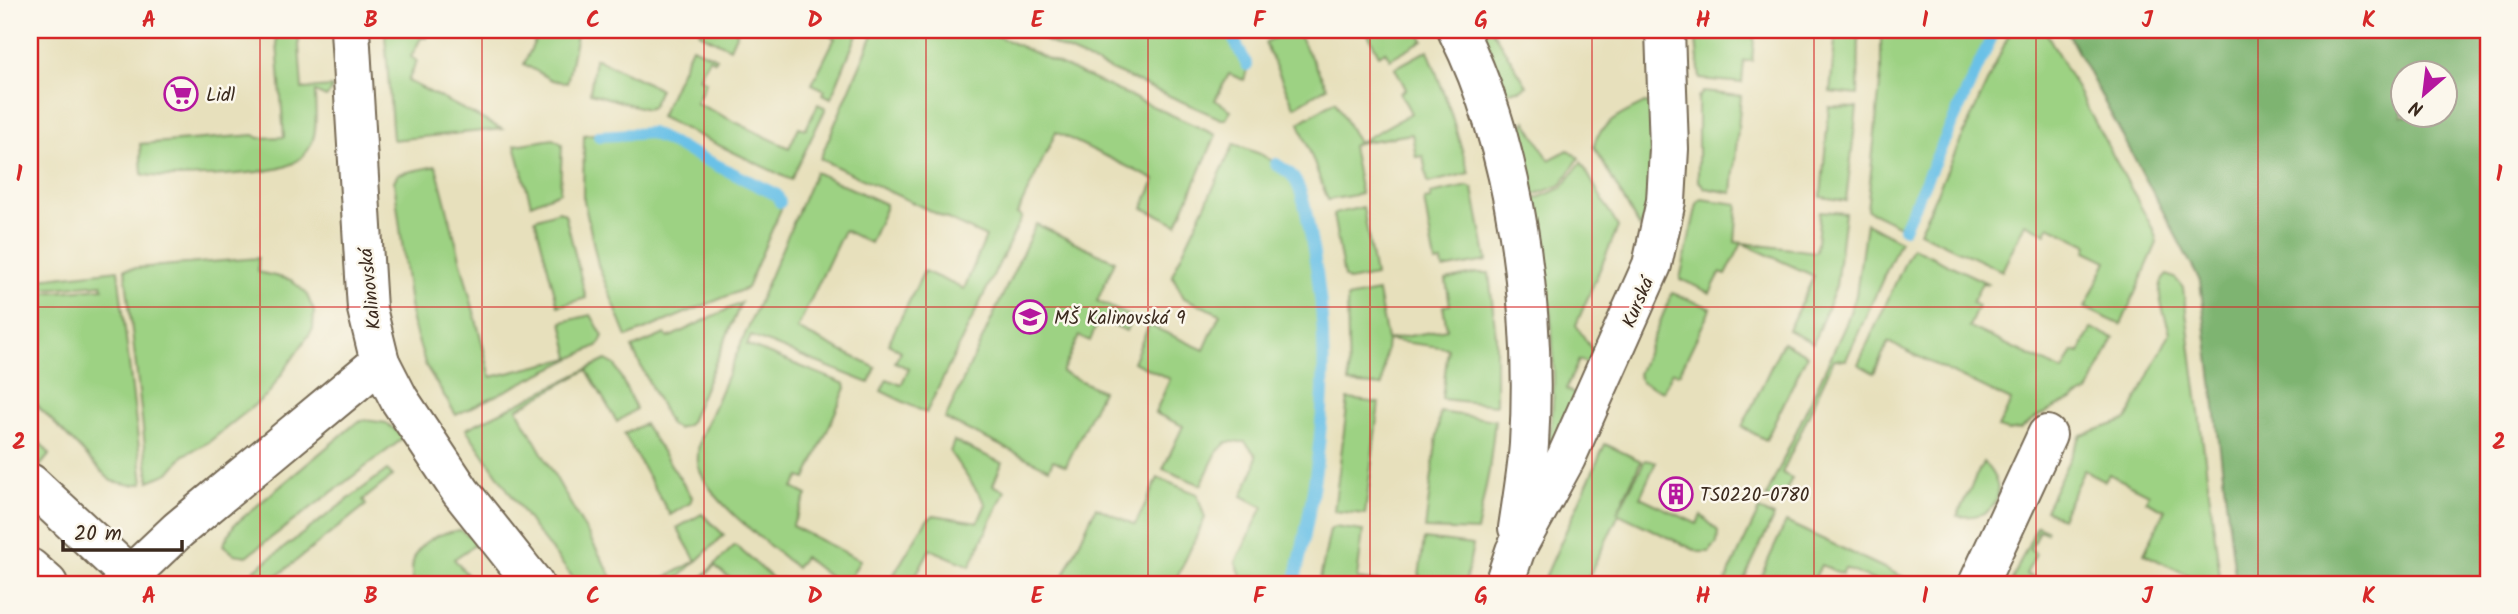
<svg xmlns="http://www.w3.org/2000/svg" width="2518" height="614" font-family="Kalam,sans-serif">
  <rect width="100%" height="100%" fill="#fbf7ec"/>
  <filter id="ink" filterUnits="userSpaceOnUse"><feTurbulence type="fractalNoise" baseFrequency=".0143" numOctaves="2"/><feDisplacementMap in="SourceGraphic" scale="14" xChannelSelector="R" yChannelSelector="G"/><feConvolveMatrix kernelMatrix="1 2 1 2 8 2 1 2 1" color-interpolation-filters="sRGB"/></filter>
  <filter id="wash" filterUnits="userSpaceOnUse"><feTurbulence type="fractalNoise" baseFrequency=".00686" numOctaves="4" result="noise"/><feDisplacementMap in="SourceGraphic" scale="28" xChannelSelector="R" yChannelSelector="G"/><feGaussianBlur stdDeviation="1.57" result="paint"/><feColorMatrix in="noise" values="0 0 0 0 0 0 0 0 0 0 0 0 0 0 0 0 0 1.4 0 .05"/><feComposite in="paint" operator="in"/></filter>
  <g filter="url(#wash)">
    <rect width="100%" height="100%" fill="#e7e0bc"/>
    <!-- green -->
    <g fill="#9dd283" stroke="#6c7e50" stroke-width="2">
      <path d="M276 30H298L302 89 332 87 331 92 326 97 315 92C315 111 319 134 308 150 303 157 295 163 287 166 266 174 163 181 142 174L140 144 254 135 259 138 284 137Z"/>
      <polygon points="388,30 413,30 428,38 421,38 411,57 417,61 408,81 502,129 393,140 385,36"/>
      <polygon points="540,30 578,30 567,83 552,80 524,64"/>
      <polygon points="701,30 738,30 730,48 699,33"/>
      <polygon points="819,30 859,30 831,98 823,94 825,90 812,84 835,38"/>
      <polygon points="875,30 984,30 1216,135 1177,224 1143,208 1155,180 1056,132 1017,214 1022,217 926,413 881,391 887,379 901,385 909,369 895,362 901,351 888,344 924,271 964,289 986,237 820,159"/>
      <polygon points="1021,30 1231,30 1249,64 1244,80 1229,74 1215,100 1231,110 1226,119 1221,119"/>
      <polygon points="1290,30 1296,30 1327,87 1294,107 1265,43"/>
      <polygon points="1366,30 1418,30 1423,40 1390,59 1385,51 1379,55"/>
      <polygon points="1479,30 1492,30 1527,86 1520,90 1505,91"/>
      <polygon points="1695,30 1755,30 1752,61 1744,61 1742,83 1700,79"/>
      <polygon points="1829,30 1859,30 1858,95 1830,92 1836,31"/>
      <polygon points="1881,30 1997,30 1906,229 1867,210 1881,74"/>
      <polygon points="2011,30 2045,30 2154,231 2157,243 2121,325 2085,308 2107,261 2086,251 2088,245 2049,226 2046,233 2025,223 2002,271 1919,232"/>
      <polygon points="692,47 717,58 715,61 709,58 699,78 706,82 696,103 789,148 799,127 806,129 818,104 826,108 791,180 660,117"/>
      <polygon points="1428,50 1450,110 1469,173 1428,183 1423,156 1416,157 1412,134 1358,143 1352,146 1361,194 1328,200 1299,123 1335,101 1358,143 1411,113 1400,93 1406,89 1395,68"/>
      <polygon points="595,58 660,89 652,107 646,109 590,93"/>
      <polygon points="1703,92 1741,96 1732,193 1705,188 1698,180 1698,98"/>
      <path d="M1645 103 1652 105 1650 199 1640 228 1594 147C1596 125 1626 112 1645 103Z"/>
      <polygon points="1829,107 1857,108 1846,201 1821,197"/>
      <path d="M1526 121 1549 160 1568 150 1579 158 1561 185 1531 196C1525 172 1511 142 1526 121Z"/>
      <polygon points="644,129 779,193 783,204 747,288 627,337 598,265 583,196 584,135"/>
      <polygon points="553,139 562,144 560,192 531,204 515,145"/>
      <path d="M1234 144 1260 154 1295 174C1341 308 1332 449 1296 584H1244L1236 562 1263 507 1242 496 1255 467 1256 455 1245 442H1227L1217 452 1201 485 1163 469 1183 426 1155 413 1170 379 1133 362 1149 325 1204 350 1220 314 1184 298 1172 275Z"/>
      <path d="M1581 162 1618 227 1576 325 1596 356 1592 365 1579 360 1566 389 1577 396 1552 449 1547 452C1563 369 1548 283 1532 200L1562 188Z"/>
      <polygon points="436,166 491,377 570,358 562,322 591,315 603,336 599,345 456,415 426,366 412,321 394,181 398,174"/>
      <path d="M815 172 885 204V209L870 243 844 230 797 329 876 368 869 383 751 336 747 345 845 384 846 388 806 479 800 477 793 488 807 495 792 526 860 560 847 584H828L832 579 804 557 796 568C767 542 715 506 700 471 696 462 698 449 700 439Z"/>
      <polygon points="1468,186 1473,189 1487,261 1443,269 1442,262 1435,263 1424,200 1431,199 1430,194"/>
      <polygon points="1701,199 1738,204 1735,242 1816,252 1820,211 1845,213 1836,286 1813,343 1788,330 1814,276 1742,243 1726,275 1720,273 1710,293 1680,279 1697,204"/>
      <polygon points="1363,207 1375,276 1349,281 1344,277 1333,214"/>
      <polygon points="559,211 565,214 586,298 558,306 535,219"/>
      <polygon points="1866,223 1900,241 1846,360 1834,359 1782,473 1792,478 1779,504 1766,497 1845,326 1856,295"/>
      <polygon points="1036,224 1115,261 1097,301 1132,317 1126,331 1099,318 1090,341 1079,336 1062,372 1102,391 1066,466 1053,460 1049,469 945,419"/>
      <polygon points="1912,247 1989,284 1982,283 1972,303 1978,306 1969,327 2063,371 2073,351 2080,353 2091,328 2114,338 2088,392 2040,415 2020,429 2008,431 1998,428 2011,401 1888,342 1874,373 1858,364"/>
      <polygon points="258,258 258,272 291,280 306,293 314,311 313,329 268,394 209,442 184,455 169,473 149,481 125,269"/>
      <polygon points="118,270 143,483 132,485 111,481 30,398 30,294 103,288 102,284 30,290 30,280"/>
      <polygon points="1477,273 1489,273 1496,336 1496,405 1442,399 1448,348 1387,340 1382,386 1349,383 1347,298 1378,292 1387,340 1447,329 1443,306 1450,305 1446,280"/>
      <path d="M2167 275 2176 279 2183 288 2220 576 2214 584H2207L2144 554 2165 510 2146 501 2149 494 2109 474 2105 481 2084 470 2061 518 2045 510 2081 435 2127 420 2170 333C2166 316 2151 288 2167 275Z"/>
      <polygon points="1672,293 1711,308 1679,374 1673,371 1663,391 1641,382 1638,374"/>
      <polygon points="741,303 689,424 678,429 670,425 632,348 665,334 668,338"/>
      <polygon points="1783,342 1807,355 1766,440 1742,427"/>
      <polygon points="606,360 615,365 636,409 617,422 587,370 517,409 616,584 578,584 534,528 466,429"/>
      <polygon points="1348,399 1379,403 1365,514 1334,511"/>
      <polygon points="1440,412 1495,420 1489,471 1477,531 1425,529"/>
      <polygon points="365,420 386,423 405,437 247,556 234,554 223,545 234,525 356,423"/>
      <polygon points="644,424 692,497 690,503 670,515 624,434"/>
      <polygon points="30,432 50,454 40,466 30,455"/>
      <polygon points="954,441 1002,463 993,485 1005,491 970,566 930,549 911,584 888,584 926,521 934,515 978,522 986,504 950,452"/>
      <polygon points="1605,444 1641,461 1617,513 1645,460 1656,462 1640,497 1697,524 1701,515 1718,531 1717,543 1709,552 1699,552 1619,514 1585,584 1542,584"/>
      <path d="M1983 462C2011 490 1998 521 1957 516Z"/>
      <polygon points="387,470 393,476 363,500 366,505 267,584 236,584"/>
      <polygon points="1158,478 1197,494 1205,518 1174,584 1060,584 1096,507 1135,525"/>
      <polygon points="1759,510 1774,516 1742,584 1724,584"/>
      <polygon points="702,514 724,535 672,584 653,584 696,561 677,528"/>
      <polygon points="1786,522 1918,584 1882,584 1845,568 1842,574 1821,565 1812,584 1762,584 1763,581 1759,580"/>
      <polygon points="2037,526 2047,530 2046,533 2039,530 2030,550 2036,554 2026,574 2048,584 2010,584"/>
      <polygon points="1334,527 1363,531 1357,579 1398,584 1373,584 1364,580 1361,584 1319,584 1330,530"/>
      <path d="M460 530 479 542 454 559 475 584H413C407 549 427 535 460 530Z"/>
      <polygon points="1424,539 1473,545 1465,584 1418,584"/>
      <polygon points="735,545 778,583 777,584 737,584 715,566 695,584"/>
    </g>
    <!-- forest -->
    <path fill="#7eb471" stroke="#5c6f48" stroke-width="2" fill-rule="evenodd" d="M2066 30H2488V584H2236L2200 281ZM2402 74H2444V116H2402Z"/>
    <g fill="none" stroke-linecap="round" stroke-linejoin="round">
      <!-- stream -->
      <g stroke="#6ac1e7" stroke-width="12">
        <polyline points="1229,30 1247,65"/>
        <polyline points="599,136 651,133 777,195 780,202"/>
        <path d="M1276 164C1281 168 1290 172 1293 177 1305 194 1308 224 1312 244 1335 357 1321 472 1294 584"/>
        <polyline points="1904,228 1995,30"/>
      </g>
    </g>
  </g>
  <g filter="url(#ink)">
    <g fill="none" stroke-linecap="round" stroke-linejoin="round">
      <defs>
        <g id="street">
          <polyline points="350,30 367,309 380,362 399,399 461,492 534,584"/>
          <path d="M1457 30C1517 149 1537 311 1529 444 1527 472 1522 500 1518 528"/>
          <polyline points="121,584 178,530 380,362"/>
          <polyline points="1504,584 1515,551 1566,458 1652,265 1666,201 1669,149 1665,30"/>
          <polyline points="1978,584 2047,435"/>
        </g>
        <g id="secondary">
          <polyline points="30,483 139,584"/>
          <polyline points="30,568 48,584"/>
        </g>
      </defs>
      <!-- street casing -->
      <use href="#street" stroke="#776a55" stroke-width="42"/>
      <!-- secondary casing -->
      <use href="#secondary" stroke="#776a55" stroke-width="42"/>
      <!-- street -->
      <use href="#street" stroke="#fff" stroke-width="38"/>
      <!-- secondary -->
      <use href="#secondary" stroke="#fff" stroke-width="38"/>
    </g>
  </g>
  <!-- grid -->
  <path fill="none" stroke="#d62828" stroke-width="2" stroke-opacity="0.55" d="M260 30V584M482 30V584M704 30V584M926 30V584M1148 30V584M1370 30V584M1592 30V584M1814 30V584M2036 30V584M2258 30V584M30 307H2488"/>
  <!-- icons -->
  <defs>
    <symbol id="supermarket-ring" viewBox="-11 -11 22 22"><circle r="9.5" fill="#fbf7ec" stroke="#b5179e" stroke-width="1.5"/><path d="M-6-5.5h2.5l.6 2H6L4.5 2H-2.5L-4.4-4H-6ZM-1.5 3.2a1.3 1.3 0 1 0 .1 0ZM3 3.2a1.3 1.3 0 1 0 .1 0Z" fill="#b5179e"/></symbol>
    <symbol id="school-ring" viewBox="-11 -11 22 22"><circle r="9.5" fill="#fbf7ec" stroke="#b5179e" stroke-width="1.5"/><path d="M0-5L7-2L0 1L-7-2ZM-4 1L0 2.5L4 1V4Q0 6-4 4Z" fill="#b5179e"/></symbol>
    <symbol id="building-ring" viewBox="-11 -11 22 22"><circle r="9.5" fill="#fbf7ec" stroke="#b5179e" stroke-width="1.5"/><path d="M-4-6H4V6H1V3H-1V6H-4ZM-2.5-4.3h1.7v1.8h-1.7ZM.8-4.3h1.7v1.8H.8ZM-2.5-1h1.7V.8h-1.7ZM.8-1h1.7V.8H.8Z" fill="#b5179e"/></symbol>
  </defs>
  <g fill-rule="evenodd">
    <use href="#supermarket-ring" x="162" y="75" width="38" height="38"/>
    <use href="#school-ring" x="1011" y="298" width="38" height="38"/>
    <use href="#building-ring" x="1657" y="475" width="38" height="38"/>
  </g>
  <g text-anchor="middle" stroke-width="5" stroke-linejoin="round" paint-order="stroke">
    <!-- poi labels -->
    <g font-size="19" fill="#3b2a1e" stroke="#fbf7ec" text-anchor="start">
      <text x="206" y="101">Lidl</text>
      <text x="1054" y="324">MŠ Kalinovská 9</text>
      <text x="1700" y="501">TS0220-0780</text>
    </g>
    <!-- street labels -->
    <g font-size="19" fill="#3b2a1e" stroke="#fbf7ec">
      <text transform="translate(369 289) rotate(-96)" y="7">Kalinovská</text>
      <text transform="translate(1637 302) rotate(-67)" y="7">Kurská</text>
    </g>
  </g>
  <!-- margin -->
  <rect width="2518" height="614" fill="none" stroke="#fbf7ec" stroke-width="77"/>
  <!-- north arrow -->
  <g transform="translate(2424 94) rotate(208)"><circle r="33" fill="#fbf7ec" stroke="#aea59a" stroke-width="2"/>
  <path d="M0-5L12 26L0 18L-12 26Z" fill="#b5179e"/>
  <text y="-10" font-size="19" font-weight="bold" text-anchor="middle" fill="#3b2a1e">N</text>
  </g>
  <!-- scale -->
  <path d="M63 540v10h119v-10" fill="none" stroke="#3b2a1e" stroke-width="3.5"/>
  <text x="74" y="540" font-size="21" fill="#3b2a1e" stroke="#fbf7ec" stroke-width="5" paint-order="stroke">20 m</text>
  <rect x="38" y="38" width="2442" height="538" fill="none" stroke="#d62828" stroke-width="2.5"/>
  <g font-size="23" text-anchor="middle" font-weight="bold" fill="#d62828">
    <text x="149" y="27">A</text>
    <text x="371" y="27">B</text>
    <text x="593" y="27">C</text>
    <text x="815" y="27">D</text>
    <text x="1037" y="27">E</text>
    <text x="1259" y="27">F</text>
    <text x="1481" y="27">G</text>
    <text x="1703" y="27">H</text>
    <text x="1925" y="27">I</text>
    <text x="2147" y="27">J</text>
    <text x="2369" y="27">K</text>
    <text x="19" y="181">1</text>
    <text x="2499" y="181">1</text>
    <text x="19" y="449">2</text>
    <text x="2499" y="449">2</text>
    <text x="149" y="603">A</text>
    <text x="371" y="603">B</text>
    <text x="593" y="603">C</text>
    <text x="815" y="603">D</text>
    <text x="1037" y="603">E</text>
    <text x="1259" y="603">F</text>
    <text x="1481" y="603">G</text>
    <text x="1703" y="603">H</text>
    <text x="1925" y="603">I</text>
    <text x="2147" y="603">J</text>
    <text x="2369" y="603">K</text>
  </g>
</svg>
